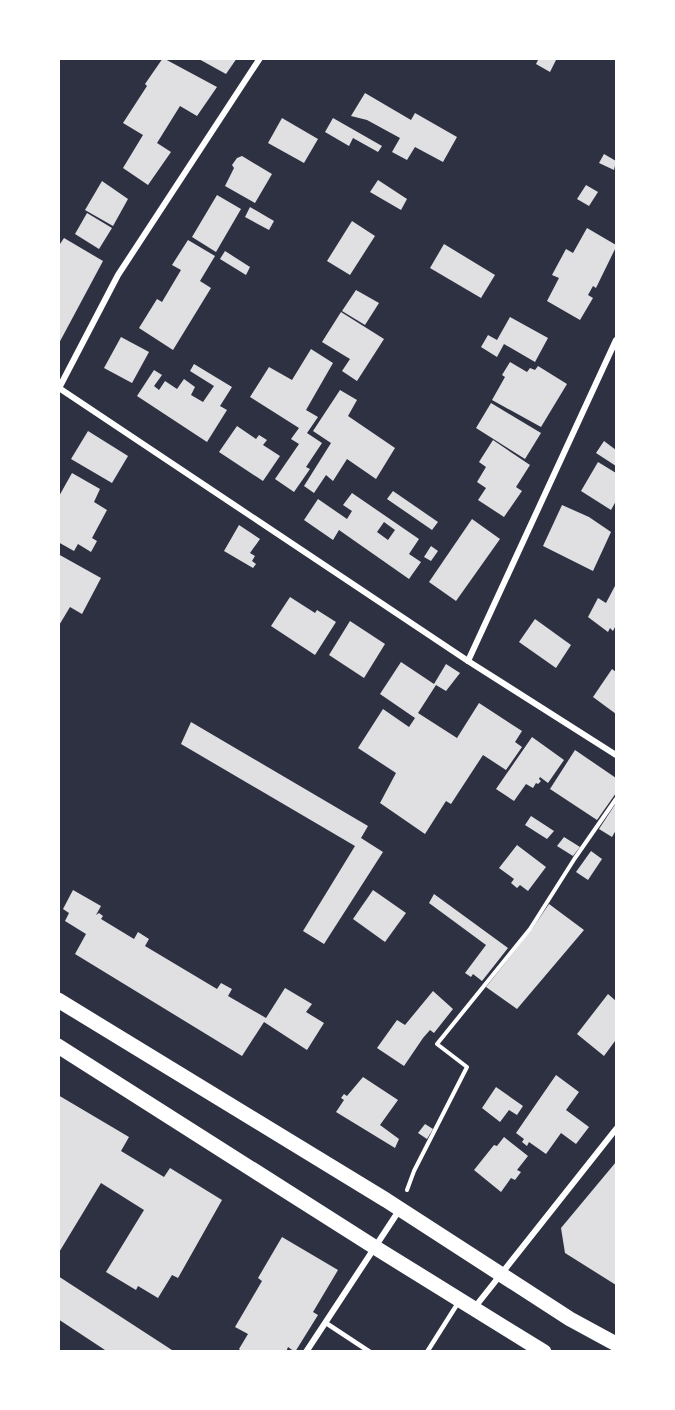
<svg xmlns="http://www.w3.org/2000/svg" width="675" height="1410" font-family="'Sofia Sans Condensed',sans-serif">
  <rect width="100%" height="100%" fill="#2d3142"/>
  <!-- building -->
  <g fill="#e0e0e3" fill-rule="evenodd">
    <polygon points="163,58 217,87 197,116 180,106 157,143 171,152 148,185 123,168 143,135 123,123 147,86 145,84"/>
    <polygon points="197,58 237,58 226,74"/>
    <polygon points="539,58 557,58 550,72 536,64"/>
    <polygon points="365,93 411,120 415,113 457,137 443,162 415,147 407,160 392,152 400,138 367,120 351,116"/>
    <polygon points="282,118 318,139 304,163 268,143"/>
    <polygon points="333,118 382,146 378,152 353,138 349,146 325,132"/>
    <polygon points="604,154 616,161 614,170 599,163"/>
    <polygon points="242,156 272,174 255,203 225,186 234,168 232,165 237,158"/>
    <polygon points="378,180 407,199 401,210 370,192"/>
    <polygon points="102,181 128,199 113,226 85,210"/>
    <polygon points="586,185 598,192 589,206 577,199"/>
    <polygon points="217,195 241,209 216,252 192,237"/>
    <polygon points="250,207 274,221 269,230 245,217"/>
    <polygon points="87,213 112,228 99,249 75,234"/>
    <polygon points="352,221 375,236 350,275 327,261"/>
    <polygon points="587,228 616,245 616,247 596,288 593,286 588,295 593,298 580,320 547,301 559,278 552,275 566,249 573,253"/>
    <polygon points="64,238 103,261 58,345 58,247"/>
    <polygon points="188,240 215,256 200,281 211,288 173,350 139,328 157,299 162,302 181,270 172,265"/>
    <polygon points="444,244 495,275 481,298 430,268"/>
    <polygon points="225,251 250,267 246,275 220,259"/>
    <polygon points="356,290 379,303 365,325 342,311"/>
    <polygon points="341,312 384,339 357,381 342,371 350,359 322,342"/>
    <polygon points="510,317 548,338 535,362 504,344 497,357 481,347 488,335 497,340"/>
    <polygon points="121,337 149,352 132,383 104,368"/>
    <polygon points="311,349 333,363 306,410 318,417 307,433 322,443 306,467 310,469 294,492 275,479 299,444 291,439 299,428 250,397 269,367 292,380"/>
    <polygon points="510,362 527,372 530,368 535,370 538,366 567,384 541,427 492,400 505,377 502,375"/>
    <polygon points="194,364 232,387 220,406 227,410 207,442 137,396 154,370 162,375 154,386 159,390 165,381 177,389 184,379 195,387 191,395 203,402 214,386 190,371"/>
    <polygon points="340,390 357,400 348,416 395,448 376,479 347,459 333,481 326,475 314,493 304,486 331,443 313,431"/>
    <polygon points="491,403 541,433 525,459 476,428"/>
    <polygon points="237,426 256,439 259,435 267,440 263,445 280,456 263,481 219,452"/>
    <polygon points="88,431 128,456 112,483 71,459"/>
    <polygon points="493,440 530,465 516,487 522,491 504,517 478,500 486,488 477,482 486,467 479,462"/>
    <polygon points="604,441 616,450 616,466 596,453"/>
    <polygon points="598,462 616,473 616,501 611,510 581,491"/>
    <polygon points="72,473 100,489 94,502 107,510 92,538 97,541 91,552 78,544 74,551 58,542 58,498"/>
    <polygon points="393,491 438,522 432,530 387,499"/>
    <path d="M352 493 419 539 409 554 421 562 409 579 339 530 333 540 304 520 318 499 347 519 352 511 343 505ZM384 522 395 530 388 540 377 532Z"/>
    <polygon points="562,505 589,517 611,532 593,571 543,546"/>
    <polygon points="472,519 500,539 456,601 429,582"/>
    <polygon points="239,525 260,539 250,553 255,556 252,561 256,564 253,568 224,551"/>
    <polygon points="431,546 438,551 431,561 424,557"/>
    <polygon points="58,554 101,578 82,614 70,607 58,627"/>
    <polygon points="616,584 616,625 613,631 610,628 608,632 588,617 598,598 606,603"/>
    <polygon points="290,597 315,613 317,610 336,622 315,655 271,626"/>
    <polygon points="535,619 571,645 556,668 519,642"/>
    <polygon points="350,621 385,644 364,678 329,655"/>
    <polygon points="401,662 434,684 446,664 460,673 446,691 436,685 418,713 457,738 479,703 522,731 515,742 522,747 506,770 483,755 451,804 446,801 425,834 380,803 396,773 358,748 383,709 409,727 415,718 380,694"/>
    <polygon points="612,669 616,672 616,714 593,697"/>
    <polygon points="191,722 368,826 361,838 383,852 324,944 303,931 355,846 181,744"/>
    <polygon points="532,737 564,760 548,783 540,777 539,779 541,781 538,784 536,783 533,788 526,784 514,801 496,789"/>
    <polygon points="575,750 616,778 616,793 597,820 550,789"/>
    <polygon points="616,803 616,830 612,837 599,829"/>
    <polygon points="531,816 554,831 547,839 525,825"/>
    <polygon points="564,837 580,847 573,856 557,846"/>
    <polygon points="517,845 546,867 528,891 520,885 517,888 511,883 514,879 499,868"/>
    <polygon points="591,851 602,859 588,880 576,872"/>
    <polygon points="73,890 101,906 96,915 99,913 103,916 101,919 134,939 138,932 149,939 145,946 217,989 221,983 232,989 228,996 266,1018 285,988 312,1004 306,1012 324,1023 307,1050 264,1022 242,1056 75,954 86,934 65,921 69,913 63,909"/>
    <polygon points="373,890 406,913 385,942 353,919"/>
    <polygon points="434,894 508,948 482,981 473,974 471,977 465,973 486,945 429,903"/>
    <polygon points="549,904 584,930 517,1009 486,987 532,929"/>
    <polygon points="433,991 453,1009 434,1033 430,1030 423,1038 404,1066 377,1048 397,1020 405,1025"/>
    <polygon points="608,994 616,1001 616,1042 615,1041 604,1056 577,1034"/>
    <polygon points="556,1075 579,1092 566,1110 589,1127 576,1144 561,1133 546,1154 529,1142 527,1146 522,1142 524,1139 516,1133"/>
    <polygon points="363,1077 398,1100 380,1125 399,1139 395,1148 336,1112 344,1100 341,1098 344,1094 347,1096"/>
    <polygon points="496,1087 523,1106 517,1115 509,1110 500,1122 482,1108"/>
    <polygon points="58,1095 129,1137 121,1151 164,1177 170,1168 222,1200 178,1278 172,1275 158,1298 138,1286 136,1290 106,1272 144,1210 101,1183 58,1254"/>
    <polygon points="425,1124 433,1129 427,1139 418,1133"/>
    <polygon points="504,1137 528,1156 517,1170 521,1172 515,1180 511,1178 501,1192 474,1170 494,1145 497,1146"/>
    <polygon points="616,1162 616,1285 565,1253 561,1228"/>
    <polygon points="282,1237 338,1270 313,1312 318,1315 295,1352 288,1347 286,1352 242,1352 239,1349 248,1334 235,1327 262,1281 258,1278"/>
    <polygon points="58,1276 175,1352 108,1352 58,1319"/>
  </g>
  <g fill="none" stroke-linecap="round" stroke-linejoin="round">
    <!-- path -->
    <polyline stroke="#fff" stroke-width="4" points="407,1190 414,1171 467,1067 437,1044 530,929 575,858 616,799"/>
    <!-- service -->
    <g stroke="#fff" stroke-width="4.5">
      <polyline points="326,1323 370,1352"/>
      <polyline points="427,1352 458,1303"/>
    </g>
    <!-- minor -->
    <g stroke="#fff" stroke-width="6">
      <polyline points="59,388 468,661 616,755"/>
      <polyline points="58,390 118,275 260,58"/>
      <polyline points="468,661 616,340"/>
      <polyline points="475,1307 616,1129"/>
      <polyline points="306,1352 400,1209"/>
    </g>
    <!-- primary -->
    <g stroke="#fff" stroke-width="15">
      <polyline points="58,1000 386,1200 570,1319 616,1344"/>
      <polyline points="58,1046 376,1248 544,1352"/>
    </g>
  </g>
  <!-- border -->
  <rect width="675" height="1410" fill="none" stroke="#ffffff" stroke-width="120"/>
</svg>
